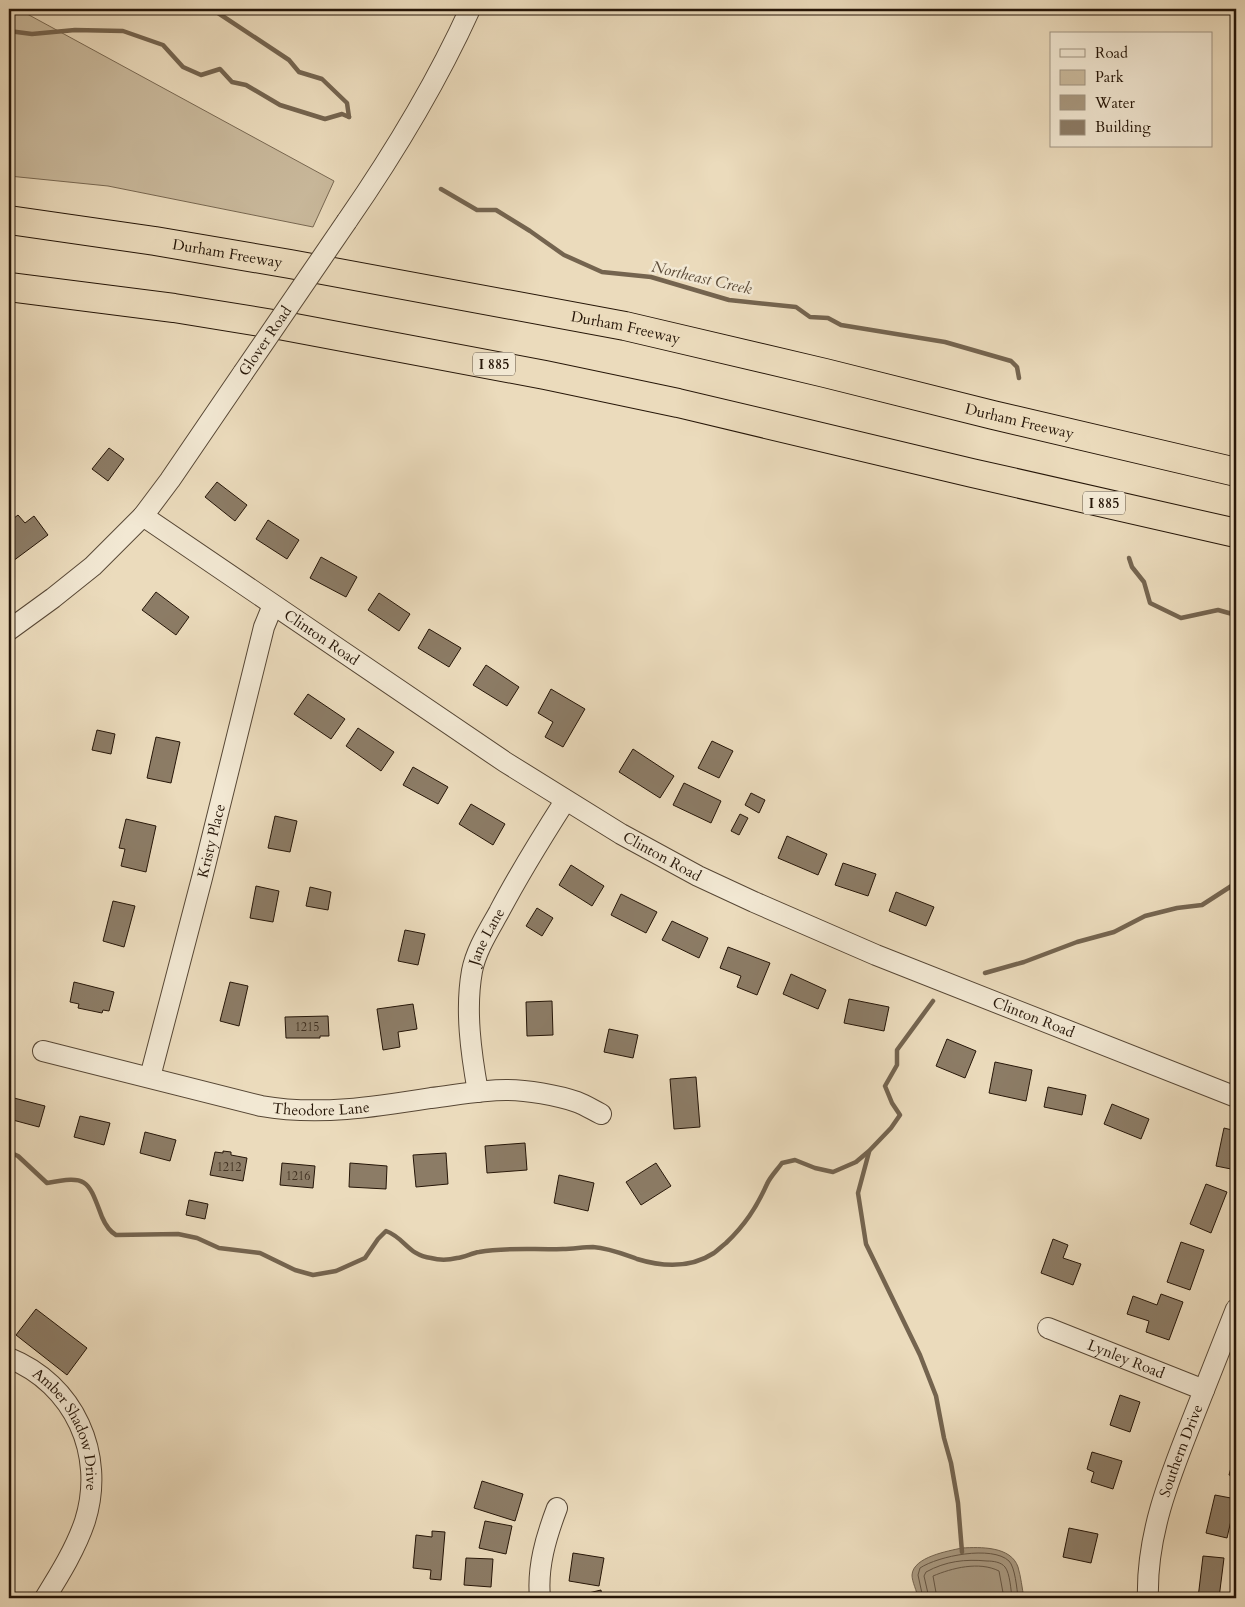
<svg xmlns="http://www.w3.org/2000/svg" width="1245" height="1607" font-family="Cardo,serif">
  <rect width="100%" height="100%" fill="#ebdbbc"/>
  <filter id="stains"><feTurbulence type="fractalNoise" baseFrequency=".004" numOctaves="4"/><feColorMatrix values="0 0 0 0 .2 0 0 0 0 .09 0 0 0 0 .02 0 0 0 .5 -.17"/></filter>
  <radialGradient id="worn" r=".72"><stop offset=".6" stop-color="#630" stop-opacity="0"/><stop offset="1" stop-color="#630" stop-opacity=".3"/></radialGradient>
  <!-- green -->
  <polygon fill="#caba9d" stroke="#786852" points="9,9 18,9 334,181 313,227 108,186 9,176"/>
  <!-- water -->
  <path fill="#a8987f" stroke="#74644f" d="M962 1548C980 1547 1011 1546 1018 1567 1021 1577 1022 1588 1024 1598H918C917 1591 912 1582 912 1575 913 1557 948 1551 962 1548Z"/>
  <g fill="none" stroke-linecap="round" stroke-linejoin="round">
    <!-- shore -->
    <g stroke="#675744" stroke-width="1">
      <path d="M923 1598 918 1575 920 1568C938 1556 992 1545 1009 1561 1015 1567 1017 1589 1018 1598"/>
      <path d="M929 1598 924 1576 926 1572C946 1561 965 1559 987 1561 993 1561 1001 1562 1005 1567 1010 1573 1011 1591 1012 1598"/>
      <path d="M937 1598 933 1576C952 1568 979 1561 999 1571L1004 1598"/>
    </g>
    <!-- stream -->
    <g stroke="#74644f" stroke-width="4.5">
      <polyline points="212,9 289,60 299,72 322,79 347,103 349,117"/>
      <polyline points="9,31 32,34 75,30 123,31 163,45 183,67 201,75 220,69 232,82 246,85 280,105 325,119 342,114 349,117"/>
      <polyline points="441,189 477,210 496,210 530,231 564,255 602,272 651,277 729,300 796,307 810,317 828,318 841,325 945,342 1011,361 1017,367 1019,378"/>
      <polyline points="1129,558 1132,567 1144,582 1150,603 1181,618 1218,610 1236,615"/>
      <polyline points="985,973 1024,962 1077,942 1114,932 1145,916 1177,908 1202,905 1236,883"/>
      <path d="M9 1152 18 1156 47 1183C88 1175 88 1180 102 1217 105 1224 109 1231 116 1235L178 1234 197 1238 219 1248 260 1253 295 1270 313 1275 336 1271 365 1258 378 1239 386 1231C405 1238 408 1255 431 1258 438 1260 449 1260 457 1258 465 1257 472 1253 479 1252 507 1247 535 1250 563 1249 573 1249 583 1247 593 1247 609 1248 623 1254 637 1259 663 1267 691 1268 714 1253 718 1250 722 1246 726 1243 745 1225 756 1208 767 1184 770 1177 777 1170 782 1163L795 1160 815 1168 833 1172 856 1162 869 1151 891 1128 900 1115 892 1103 885 1086 897 1065V1050L933 1001"/>
      <polyline points="869,1152 858,1193 866,1244 920,1355 936,1396 944,1438 951,1463 958,1503 962,1552"/>
    </g>
  </g>
  <!-- building -->
  <g fill="#8c7c66" stroke="#261608">
    <polygon points="109,448 124,459 108,481 92,469"/>
    <polygon points="217,482 247,505 235,521 205,497"/>
    <polygon points="18,515 25,523 34,516 48,535 13,561 9,555 9,533 14,529 9,522"/>
    <polygon points="268,520 299,540 287,559 256,539"/>
    <polygon points="321,557 357,577 346,597 310,578"/>
    <polygon points="156,592 189,617 176,635 142,610"/>
    <polygon points="379,593 410,614 399,631 368,610"/>
    <polygon points="429,629 461,648 449,667 418,648"/>
    <polygon points="486,665 519,687 507,706 473,685"/>
    <polygon points="551,689 585,709 563,747 545,737 553,722 538,713"/>
    <polygon points="308,694 345,719 331,739 294,714"/>
    <polygon points="358,728 394,752 381,771 346,746"/>
    <polygon points="97,730 115,734 111,754 92,750"/>
    <polygon points="156,737 180,742 171,783 147,778"/>
    <polygon points="712,741 733,751 719,778 698,768"/>
    <polygon points="633,749 674,776 660,798 619,772"/>
    <polygon points="413,767 448,787 438,804 403,785"/>
    <polygon points="684,783 721,801 711,823 673,805"/>
    <polygon points="751,793 765,800 759,813 745,805"/>
    <polygon points="471,804 505,824 493,845 459,824"/>
    <polygon points="740,814 748,818 739,835 731,831"/>
    <polygon points="275,816 297,821 290,852 268,848"/>
    <polygon points="126,819 156,826 146,872 121,866 125,849 119,848"/>
    <polygon points="787,836 827,854 818,875 778,858"/>
    <polygon points="843,863 876,874 868,896 835,885"/>
    <polygon points="571,865 604,886 592,906 559,885"/>
    <polygon points="256,886 279,891 273,922 250,918"/>
    <polygon points="310,887 331,892 328,910 306,906"/>
    <polygon points="896,892 934,907 926,926 889,911"/>
    <polygon points="621,894 657,912 646,933 611,915"/>
    <polygon points="113,901 135,906 124,947 103,941"/>
    <polygon points="537,908 553,918 542,936 526,926"/>
    <polygon points="672,921 708,938 699,958 662,940"/>
    <polygon points="405,930 425,934 418,965 398,961"/>
    <polygon points="728,947 770,963 757,995 737,987 741,976 720,968"/>
    <polygon points="791,974 826,990 818,1009 783,994"/>
    <polygon points="74,982 114,992 109,1011 103,1010 102,1013 78,1008 79,1004 70,1002"/>
    <polygon points="230,982 248,986 239,1026 220,1021"/>
    <polygon points="849,999 889,1007 884,1031 844,1023"/>
    <polygon points="552,1001 553,1035 527,1036 526,1002"/>
    <polygon points="413,1004 417,1029 398,1032 400,1047 383,1050 377,1009"/>
    <polygon points="328,1016 329,1036 320,1036 320,1038 286,1038 285,1017"/>
    <polygon points="609,1029 638,1035 633,1058 604,1052"/>
    <polygon points="947,1039 976,1051 965,1078 936,1066"/>
    <polygon points="995,1062 1032,1070 1026,1101 989,1093"/>
    <polygon points="696,1077 700,1127 674,1129 670,1079"/>
    <polygon points="1048,1087 1086,1095 1082,1115 1044,1107"/>
    <polygon points="14,1098 45,1106 39,1127 9,1119"/>
    <polygon points="1112,1104 1149,1119 1141,1139 1104,1124"/>
    <polygon points="80,1116 110,1123 104,1145 74,1137"/>
    <polygon points="1224,1128 1236,1131 1236,1170 1216,1166"/>
    <polygon points="145,1132 176,1140 170,1161 140,1153"/>
    <polygon points="525,1143 527,1170 487,1173 485,1146"/>
    <polygon points="223,1151 231,1152 231,1155 247,1158 243,1181 210,1175 215,1152 223,1153"/>
    <polygon points="446,1153 448,1184 416,1187 413,1155"/>
    <polygon points="282,1163 315,1166 313,1188 280,1185"/>
    <polygon points="350,1163 387,1166 386,1189 349,1187"/>
    <polygon points="656,1163 671,1186 641,1205 626,1182"/>
    <polygon points="559,1175 594,1183 588,1211 554,1203"/>
    <polygon points="1206,1184 1227,1192 1211,1233 1190,1224"/>
    <polygon points="189,1200 208,1204 205,1219 186,1215"/>
    <polygon points="1053,1239 1068,1245 1063,1258 1081,1264 1073,1285 1041,1273"/>
    <polygon points="1181,1242 1204,1250 1190,1290 1167,1282"/>
    <polygon points="1161,1294 1183,1302 1169,1340 1146,1332 1149,1321 1127,1314 1133,1296 1157,1305"/>
    <polygon points="36,1309 87,1348 67,1375 16,1335"/>
    <polygon points="1120,1395 1140,1402 1130,1432 1110,1425"/>
    <polygon points="1236,1449 1236,1477 1229,1475"/>
    <polygon points="1092,1452 1122,1461 1113,1489 1091,1482 1094,1472 1087,1469"/>
    <polygon points="482,1481 523,1494 515,1521 474,1508"/>
    <polygon points="1215,1495 1236,1499 1227,1538 1206,1533"/>
    <polygon points="485,1521 512,1526 506,1554 479,1548"/>
    <polygon points="1069,1528 1098,1534 1091,1563 1063,1557"/>
    <polygon points="432,1531 445,1532 441,1580 430,1579 431,1570 413,1568 416,1535 432,1537"/>
    <polygon points="573,1553 604,1558 599,1586 569,1581"/>
    <polygon points="1203,1556 1224,1558 1219,1598 1198,1598"/>
    <polygon points="466,1558 493,1559 491,1587 464,1585"/>
    <polygon points="9,1589 18,1596 16,1598 9,1598"/>
    <polygon points="601,1590 602,1598 572,1598 572,1597"/>
  </g>
  <g fill="none" stroke-linecap="round" stroke-linejoin="round">
    <defs>
      <g id="minor">
        <path d="M347 221C394 153 436 84 470 9"/>
        <path id="s1" d="M143 516 505 762 621 834 698 876 754 902 876 955 1236 1097"/>
        <polyline points="9,630 53,598 93,566 143,516 170,480 243,373"/>
        <path id="s2" d="M43 1051 261 1106C318 1116 375 1107 431 1098 456 1095 481 1090 506 1090 527 1090 557 1095 577 1102 585 1105 593 1110 601 1114"/>
        <path id="s3" d="M150 1077 202 878 264 627 273 605"/>
        <path id="s4" d="M478 1092C471 1053 465 1010 472 971 476 950 489 930 499 912 519 874 542 837 565 801"/>
        <path id="s5" d="M1048 1328 1204 1390"/>
        <path id="s6" d="M9 1358C74 1384 106 1454 85 1521 76 1548 60 1574 45 1598"/>
        <path d="M540 1598C537 1567 546 1537 557 1508"/>
        <path id="s7" d="M1148 1598C1146 1535 1170 1476 1193 1418 1207 1382 1222 1345 1236 1309"/>
      </g>
      <g id="highway">
        <path id="s8" d="M9 220 155 241 290 264 625 326 825 373 993 415 1236 472"/>
        <polyline points="9,287 174,308 279,325 545,375 678,403 972,473 1236,533"/>
      </g>
    </defs>
    <!-- minor casing -->
    <use href="#minor" stroke="#574735" stroke-width="22"/>
    <!-- highway casing -->
    <use href="#highway" stroke="#261608" stroke-width="30"/>
    <!-- minor -->
    <use href="#minor" stroke="#f2e8d3" stroke-width="20"/>
    <!-- highway -->
    <use href="#highway" stroke="#ebdbbc" stroke-width="28"/>
    <defs>
      <g id="minor-bridge">
        <path id="s9" d="M243 373 347 221"/>
      </g>
    </defs>
    <!-- minor-bridge casing -->
    <use href="#minor-bridge" stroke="#574735" stroke-width="22" stroke-linecap="butt"/>
    <!-- minor-bridge -->
    <use href="#minor-bridge" stroke="#f2e8d3" stroke-width="20"/>
  </g>
  <g text-anchor="middle" stroke-width="5" stroke-linejoin="round" paint-order="stroke">
    <!-- number labels -->
    <g font-size="12" fill="#403020">
      <text x="307" y="1031">1215</text>
      <text x="229" y="1171">1212</text>
      <text x="298" y="1180">1216</text>
    </g>
    <!-- shield labels -->
    <g fill="#f2e8d3" stroke="#635545" stroke-width="1">
      <rect x="473" y="352.5" width="42" height="23" rx="4"/>
      <rect x="1083" y="491.5" width="42" height="23" rx="4"/>
    </g>
    <g font-size="14" font-weight="bold" fill="#261608">
      <text x="494" y="369">I 885</text>
      <text x="1104" y="508">I 885</text>
    </g>
    <!-- street labels -->
    <g font-size="15" fill="#261608" stroke="#f2e8d3">
      <text dy="5" stroke="none"><textPath href="#s8" startOffset="221">Durham Freeway</textPath></text>
      <text dy="5" stroke="none"><textPath href="#s8" startOffset="626">Durham Freeway</textPath></text>
      <text dy="5" stroke="none"><textPath href="#s9" startOffset="39">Glover Road</textPath></text>
      <text dy="5" stroke="none"><textPath href="#s8" startOffset="1031">Durham Freeway</textPath></text>
      <text dy="5" stroke="none"><textPath href="#s1" startOffset="216">Clinton Road</textPath></text>
      <text dy="5" stroke="none"><textPath href="#s3" startOffset="244">Kristy Place</textPath></text>
      <text dy="5" stroke="none"><textPath href="#s1" startOffset="621">Clinton Road</textPath></text>
      <text dy="5" stroke="none"><textPath href="#s4" startOffset="159">Jane Lane</textPath></text>
      <text dy="5" stroke="none"><textPath href="#s1" startOffset="1026">Clinton Road</textPath></text>
      <text dy="5" stroke="none"><textPath href="#s2" startOffset="285">Theodore Lane</textPath></text>
      <text dy="5" stroke="none"><textPath href="#s5" startOffset="84">Lynley Road</textPath></text>
      <text dy="5" stroke="none"><textPath href="#s6" startOffset="98">Amber Shadow Drive</textPath></text>
      <text dy="5" stroke="none"><textPath href="#s7" startOffset="152">Southern Drive</textPath></text>
    </g>
    <!-- water labels -->
    <g font-size="16" font-style="italic" fill="#5a4a38" stroke="#f2e8d3">
      <text transform="translate(702 277) rotate(13)" y="6">Northeast Creek</text>
    </g>
  </g>
  <!-- margin -->
  <rect width="1245" height="1607" fill="none" stroke="#ebdbbc" stroke-width="30"/>
  <rect x="10" y="10" width="1225" height="1587" fill="none" stroke="#261608" stroke-width="2.5"/>
  <rect x="15" y="15" width="1215" height="1577" fill="none" stroke="#261608"/>
  <!-- legend -->
  <rect x="1050" y="32" width="162" height="115" fill="#f2e8d3" stroke="#a09482"/>
  <rect x="1060" y="49" width="25" height="8" fill="#f2e8d3" stroke="#a09482"/>
  <text x="1095" y="58" font-size="15" fill="#261608">Road</text>
  <rect x="1060" y="70" width="25" height="15" fill="#caba9d" stroke="#a09482"/>
  <text x="1095" y="82" font-size="15" fill="#261608">Park</text>
  <rect x="1060" y="95" width="25" height="15" fill="#a8987f" stroke="#a09482"/>
  <text x="1095" y="108" font-size="15" fill="#261608">Water</text>
  <rect x="1060" y="120" width="25" height="15" fill="#8c7c66" stroke="#a09482"/>
  <text x="1095" y="132" font-size="15" fill="#261608">Building</text>
  <rect width="100%" height="100%" filter="url(#stains)"/>
  <rect width="100%" height="100%" fill="url(#worn)"/>
</svg>
